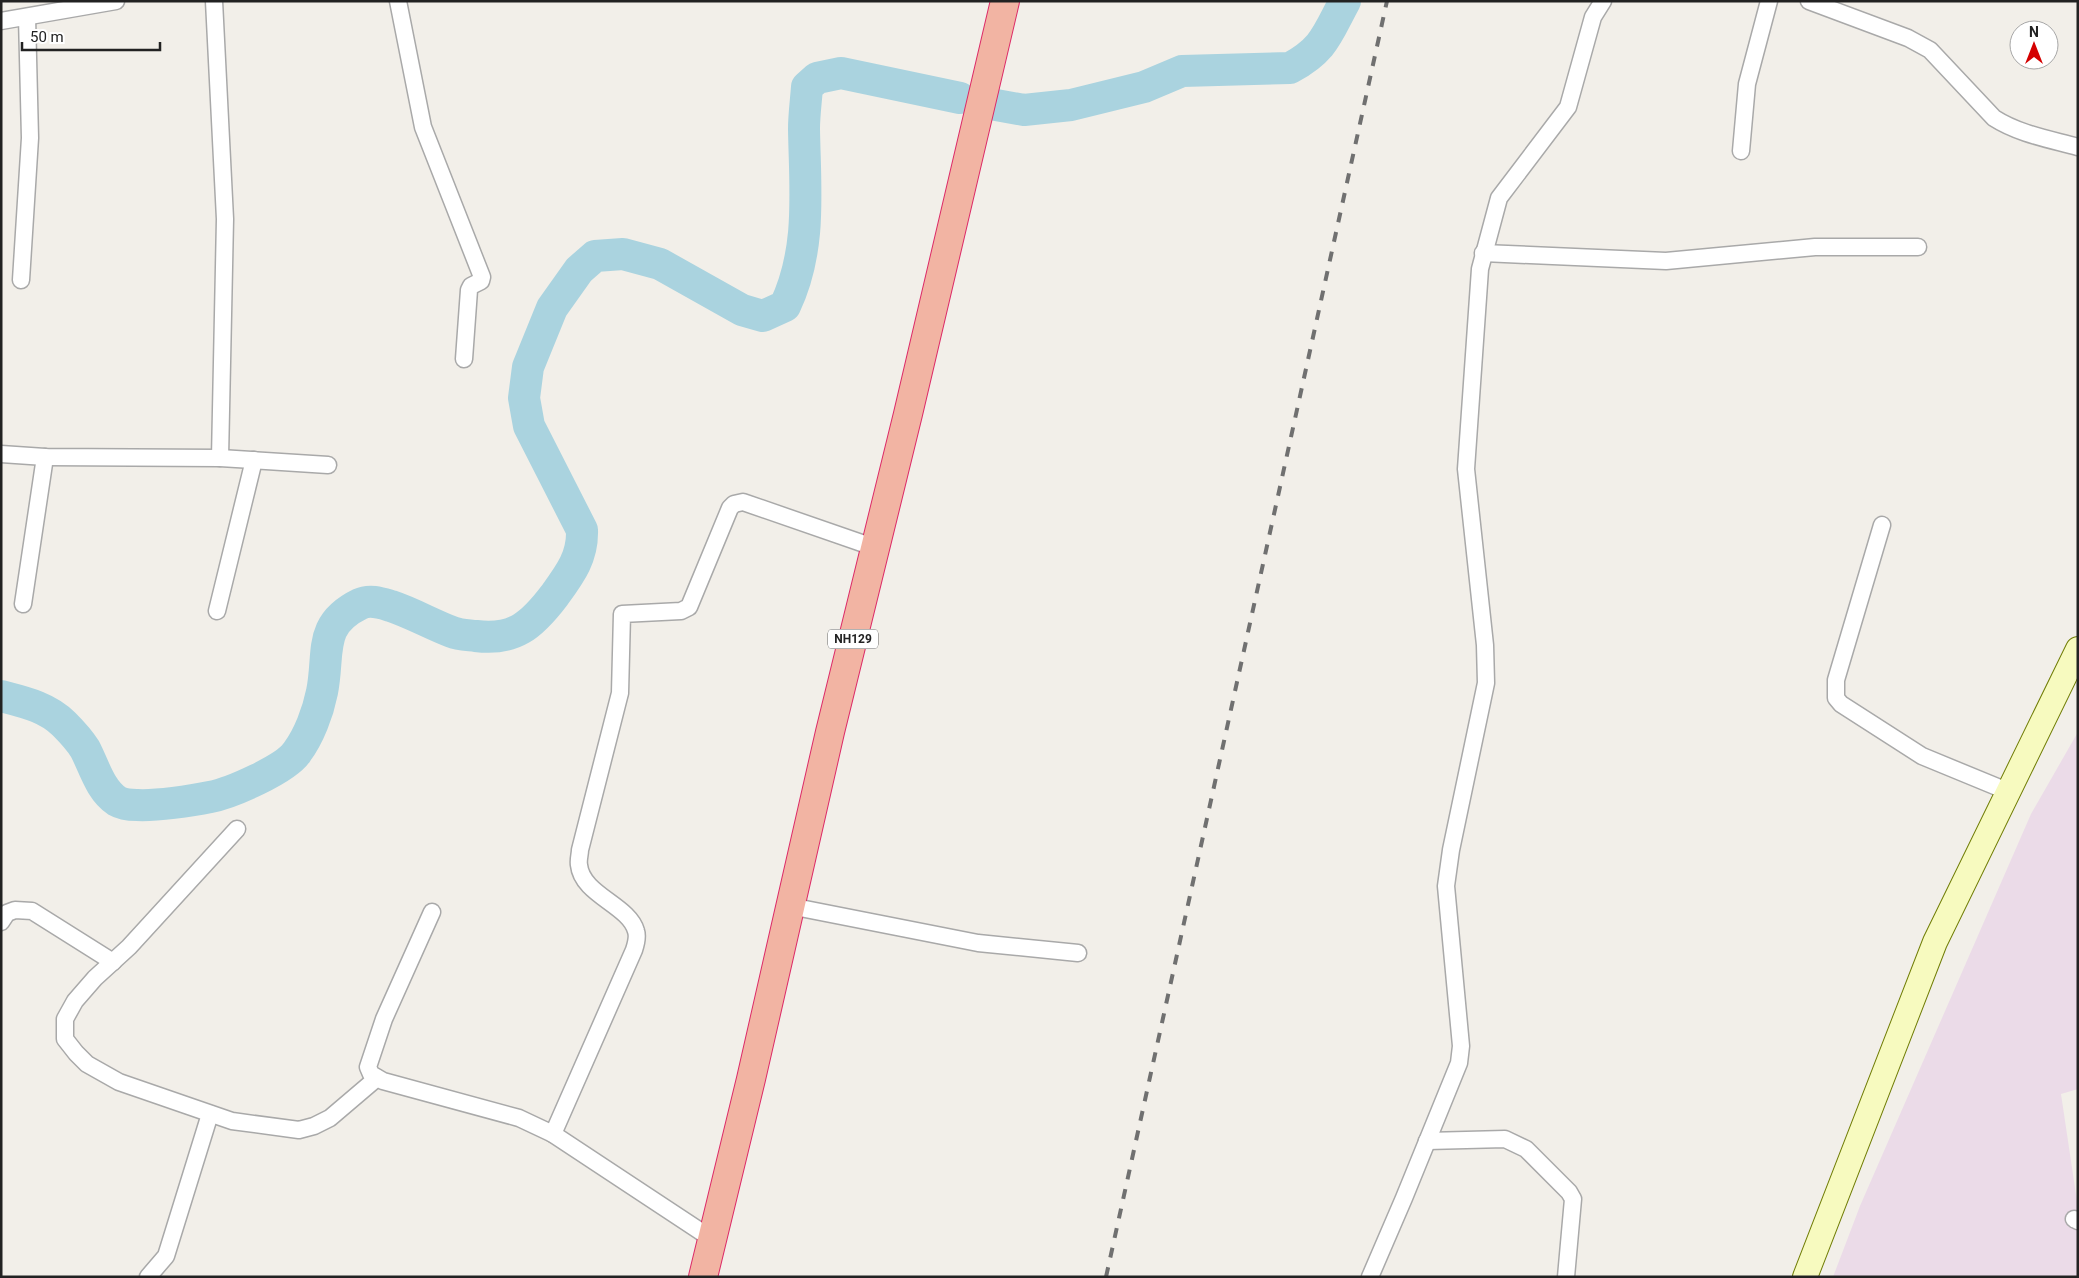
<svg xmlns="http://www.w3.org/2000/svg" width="2079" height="1278" font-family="Roboto,sans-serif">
  <rect width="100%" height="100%" fill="#f2efe9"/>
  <!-- industrial -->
  <polygon fill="#ebdbe8" points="2078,732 2078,1089 2061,1094 2078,1208 2078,1277 1833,1277 1860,1206 2031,814"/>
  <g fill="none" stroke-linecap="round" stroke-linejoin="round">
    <!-- river -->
    <g stroke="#aad3df" stroke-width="32">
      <path d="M996 105 1024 110 1071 105 1144 87 1182 71 1290 68C1325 49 1327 34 1345 1"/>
      <path d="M1 696C24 702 47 707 64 724 71 731 80 741 85 749 94 766 100 790 117 801 122 804 131 805 137 805 156 806 191 801 210 797 231 793 286 769 297 752 309 736 318 712 322 692 330 653 317 625 360 604 370 599 381 603 391 606 412 613 431 624 452 632 459 635 468 635 476 636 514 641 532 625 554 596 570 574 583 557 582 530L529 426 524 398 528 367 552 308 579 270 595 256 623 254 660 264 742 310 763 316 785 306C812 249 805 190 804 129 804 115 806 101 807 87L817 78 841 73 960 98"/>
    </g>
    <defs>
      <g id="minor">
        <polyline points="214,1 225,219 220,458"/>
        <polyline points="398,1 423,127 482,277 481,281 471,286 469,290 464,359"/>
        <path d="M1809 1 1908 38 1930 50 1994 118C2019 134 2049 139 2078 147"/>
        <polyline points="1,21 116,1"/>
        <polyline points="1741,151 1747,84 1769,1"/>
        <polyline points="1483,253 1666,261 1815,247 1918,247"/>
        <polyline points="21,280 30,138 27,17"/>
        <polyline points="1,454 45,457 220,458 328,465"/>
        <polyline points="1882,525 1836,680 1836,698 1841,704 1922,756 2007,791"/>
        <polyline points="23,604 45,457"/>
        <polyline points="217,611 254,460"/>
        <polyline points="237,829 129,947 95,978 75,1001 65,1019 65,1039 76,1053 87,1064 119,1082 232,1121 299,1130 314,1126 330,1118 377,1078"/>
        <polyline points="790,906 978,943 1078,953"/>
        <polyline points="432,912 384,1019 368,1067 371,1074 383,1081 519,1118 553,1134 712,1239"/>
        <polyline points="1,922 7,913 15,910 32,911 113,962"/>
        <path d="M553 1134 634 950C636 944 638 937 636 931 629 905 582 895 579 865 578 860 580 854 580 850L620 693 622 614 681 611 689 607 730 508 734 504 743 502 876 548"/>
        <polyline points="1427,1141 1505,1139 1526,1149 1569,1192 1573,1199 1566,1277"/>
        <polyline points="2074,1219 2078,1221"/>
        <polyline points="148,1277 166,1256 210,1114"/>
        <polyline points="1370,1277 1404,1198 1459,1063 1461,1046 1446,886 1451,850 1486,683 1485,645 1466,469 1480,269 1499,198 1568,107 1593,17 1603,1"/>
      </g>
      <polyline id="secondary" points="1805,1277 1935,942 2078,649"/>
      <polyline id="trunk" points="703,1277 751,1079 830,732 908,414 1005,1"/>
    </defs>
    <!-- minor casing -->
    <use href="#minor" stroke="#a9a9a9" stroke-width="19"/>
    <!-- secondary casing -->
    <use href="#secondary" stroke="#707d05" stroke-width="26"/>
    <!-- trunk casing -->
    <use href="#trunk" stroke="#dc2a67" stroke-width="30"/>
    <!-- minor -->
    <use href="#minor" stroke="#fff" stroke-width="16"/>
    <!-- secondary -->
    <use href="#secondary" stroke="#f7fabf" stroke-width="24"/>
    <!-- trunk -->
    <use href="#trunk" stroke="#f2b4a3" stroke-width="28"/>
    <!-- rail -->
    <polyline stroke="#707070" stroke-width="4" stroke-dasharray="10 10" stroke-linecap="butt" points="1106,1277 1387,1"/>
  </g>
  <g text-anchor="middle" stroke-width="4" stroke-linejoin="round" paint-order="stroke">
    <!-- shield labels -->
    <rect fill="#fff" stroke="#646464" stroke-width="1" x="828" y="629.5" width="50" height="19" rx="4"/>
    <g font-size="12" font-weight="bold" fill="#222">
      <text x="853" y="643">NH129</text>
    </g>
  </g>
  <!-- border -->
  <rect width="2079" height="1278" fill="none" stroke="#222222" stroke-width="5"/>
  <!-- north arrow -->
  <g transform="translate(2034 45)"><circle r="24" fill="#ffffff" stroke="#a7a7a7"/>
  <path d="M0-4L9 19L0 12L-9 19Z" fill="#d40000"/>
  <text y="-8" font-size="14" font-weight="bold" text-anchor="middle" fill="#222222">N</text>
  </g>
  <!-- scale -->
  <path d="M22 42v8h138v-8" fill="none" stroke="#222222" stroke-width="2.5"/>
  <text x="30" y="42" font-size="15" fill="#222222" stroke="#ffffff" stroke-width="4" paint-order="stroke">50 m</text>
</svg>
